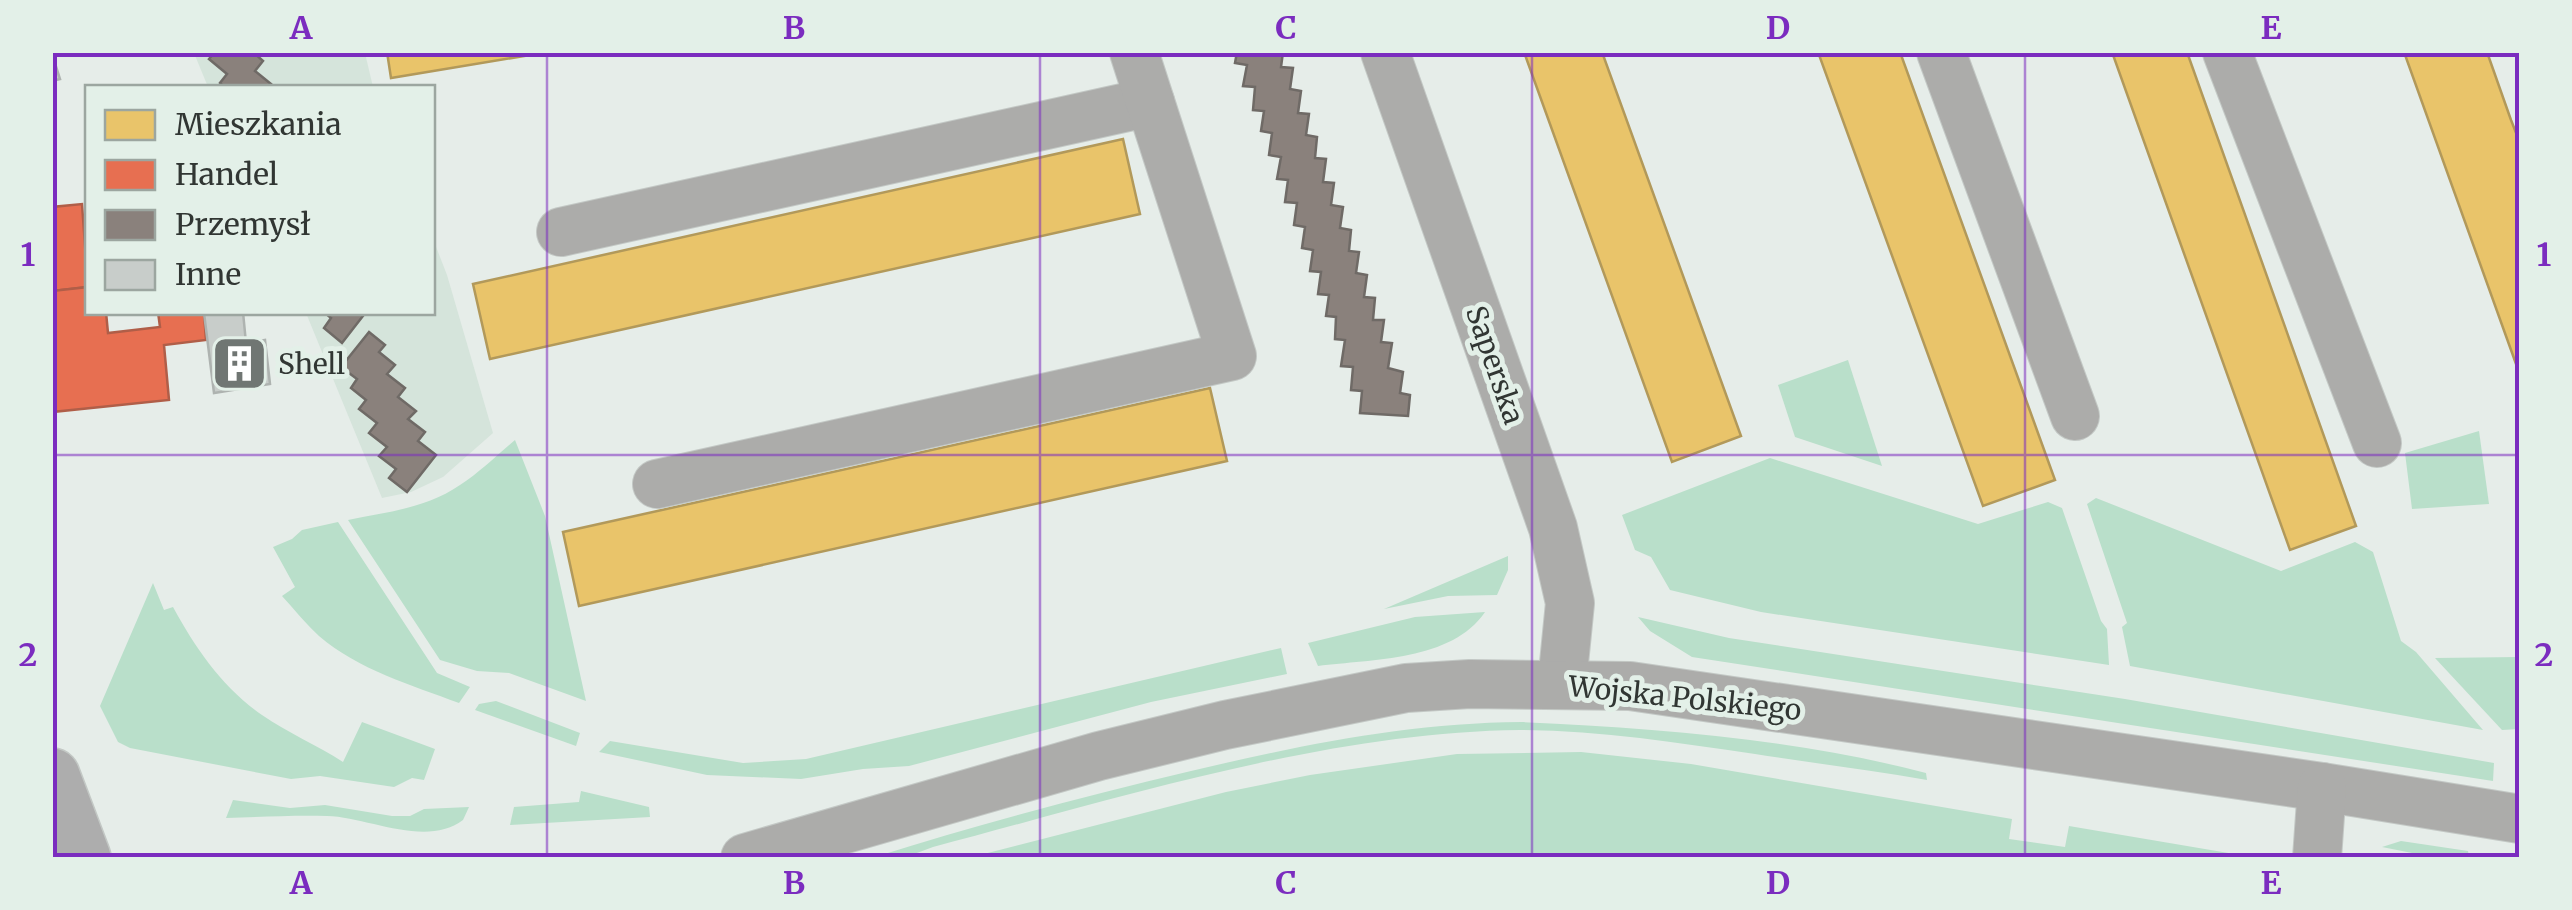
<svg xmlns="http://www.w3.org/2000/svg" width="2572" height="910" font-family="Merriweather,serif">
  <rect width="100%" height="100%" fill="#e6ede9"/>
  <!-- built -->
  <g fill="#d5e4db">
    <polygon points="194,53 365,53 373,87 208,87"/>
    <polygon points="433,239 447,275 493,433 443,477 411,492 382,498 306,313 432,312"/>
  </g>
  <!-- green -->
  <g fill="#b9dfca">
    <polygon points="1848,360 1882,466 1795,437 1778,385"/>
    <polygon points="2479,431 2489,504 2412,509 2405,453"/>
    <path d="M515 440 545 516 586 701 509 673 477 671 440 660 348 520C387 512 427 508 460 485 480 472 497 455 515 440Z"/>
    <polygon points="1770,458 1978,524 2048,502 2062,508 2101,621 2107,629 2109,665 1761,612 1670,590 1651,557 1635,550 1622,515"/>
    <polygon points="2096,498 2281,571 2355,542 2373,552 2401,641 2416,652 2483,730 2130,666 2122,627 2127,623 2087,504"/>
    <path d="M338 522 437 673 470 687 459 703C411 685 359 670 319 636 306 624 294 609 282 596L295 587 273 547 292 539 302 530Z"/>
    <polygon points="1508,556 1508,570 1497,595 1448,596 1384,609"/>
    <path d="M153 583 164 610 173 607C196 649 222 687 262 715 288 733 317 745 343 762L362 722 435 749 424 780 412 778 394 787 320 776 291 779 130 748 118 742 100 706Z"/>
    <path d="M1485 612C1452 661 1372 659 1318 666L1308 643 1415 617Z"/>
    <polygon points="1638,617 1729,638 2125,699 2494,763 2493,781 1692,657 1650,631"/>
    <polygon points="1281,648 1287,674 1151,702 909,766 863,769 801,779 707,775 599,752 610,741 743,763 806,759"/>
    <polygon points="2519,657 2519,729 2502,730 2435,658"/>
    <polygon points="496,701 580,733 576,746 475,710 479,704"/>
    <path d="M1521 722C1655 728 1796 739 1926 773L1927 780C1870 770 1812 763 1755 754 1677 743 1599 730 1520 730 1327 732 1119 798 933 847L906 857H875C979 824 1085 796 1191 771 1301 745 1408 723 1521 722Z"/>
    <polygon points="1581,752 1691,764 2012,819 2009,839 2065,847 2069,826 2252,857 972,857 1226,792 1310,775 1457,754"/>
    <polygon points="581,791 649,807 650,817 510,825 514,807 579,802"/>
    <path d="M233 800 290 808 325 805 392 816H410L424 809 469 807 463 820C426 848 368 817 327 816 294 815 260 817 226 818Z"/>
    <polygon points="2401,841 2468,851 2469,857 2432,857 2382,847"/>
  </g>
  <!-- homes -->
  <g fill="#e9c46a" stroke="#b2995a" stroke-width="2.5">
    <polygon points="387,52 548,52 391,78"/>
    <polygon points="1524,52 1602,52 1741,436 1672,462"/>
    <polygon points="1818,52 1900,52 2055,480 1983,506"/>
    <polygon points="2112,52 2187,52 2356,526 2290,550"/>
    <polygon points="2404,52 2487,52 2511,120 2520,143 2520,375"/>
    <polygon points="1123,139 1140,214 490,359 473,284"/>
    <polygon points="1210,388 1227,461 579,606 563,532"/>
  </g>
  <!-- shops -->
  <g fill="#e76f51" stroke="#b05e48" stroke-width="2.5">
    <polygon points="82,204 88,287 52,291 52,207"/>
    <polygon points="88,287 88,312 106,312 108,333 160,327 158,312 204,312 206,340 164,345 169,400 52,412 52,291"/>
  </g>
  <!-- industry -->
  <g fill="#8a817c" stroke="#6f6a66" stroke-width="2.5">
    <polygon points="215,52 253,52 263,61 255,71 271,84 268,88 225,88 220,83 227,74 209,59"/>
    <polygon points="1237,52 1283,52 1281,67 1293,68 1290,89 1301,91 1298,113 1309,114 1306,135 1317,137 1315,158 1326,159 1323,182 1334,183 1331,205 1343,207 1340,228 1351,230 1349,251 1359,252 1356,273 1367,275 1364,297 1375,298 1373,320 1384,320 1381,342 1392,343 1388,368 1403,372 1400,393 1410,395 1408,416 1360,413 1362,391 1351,390 1353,367 1341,366 1345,340 1335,339 1336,317 1326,316 1329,295 1318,294 1321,272 1310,271 1313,250 1302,248 1305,227 1294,225 1297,203 1285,202 1288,180 1277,179 1281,157 1269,155 1272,133 1261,131 1264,111 1253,110 1255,87 1243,86 1247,65 1235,63"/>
    <polygon points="324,312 366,312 342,343 324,328 331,318"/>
    <polygon points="369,332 385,345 379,352 395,365 387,374 405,388 398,397 416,411 408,419 425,432 418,441 436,455 407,492 389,478 396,469 379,456 387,447 369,433 377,423 359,409 366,400 351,388 357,379 341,367"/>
  </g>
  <!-- building -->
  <g fill="#c8cdca" stroke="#aeb3b0" stroke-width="2.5">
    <polygon points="52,54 60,79 52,81"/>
    <polygon points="243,312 246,343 265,340 270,384 214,393 204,313"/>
  </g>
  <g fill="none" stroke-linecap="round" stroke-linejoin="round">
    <defs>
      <g id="minor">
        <polyline points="1385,52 1553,528 1570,603 1562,683"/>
        <polyline points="1941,52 2075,416"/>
        <polyline points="2227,52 2377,443"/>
        <polyline points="561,232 1150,102"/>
        <polyline points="657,484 1232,356 1134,52"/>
        <polyline points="745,858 1099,756 1225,725 1406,688 1470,684 1630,686 2322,787 2520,819"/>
        <polyline points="2317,858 2322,787"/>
      </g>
      <polyline id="major" points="52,776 83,858"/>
    </defs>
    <!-- minor casing -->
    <use href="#minor" stroke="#c3c8c5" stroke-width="50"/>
    <!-- major casing -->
    <use href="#major" stroke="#c3c8c5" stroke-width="58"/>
    <!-- minor -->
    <use href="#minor" stroke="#acacaa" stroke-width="48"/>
    <!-- major -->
    <use href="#major" stroke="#adadad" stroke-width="55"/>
  </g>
  <!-- grid -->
  <path fill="none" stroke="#7b2cbf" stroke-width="2.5" stroke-opacity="0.55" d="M547 52V858M1040 52V858M1532 52V858M2025 52V858M52 455H2520"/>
  <!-- icons -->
  <defs>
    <symbol id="building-square" viewBox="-11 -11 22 22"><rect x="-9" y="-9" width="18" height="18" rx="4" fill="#707673" stroke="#e3f0e8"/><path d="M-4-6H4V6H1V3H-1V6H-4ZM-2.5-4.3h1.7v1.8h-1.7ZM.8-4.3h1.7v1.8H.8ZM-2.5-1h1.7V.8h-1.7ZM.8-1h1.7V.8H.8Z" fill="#fff"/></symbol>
  </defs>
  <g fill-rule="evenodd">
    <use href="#building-square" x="208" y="332" width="63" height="63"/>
  </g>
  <g text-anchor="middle" stroke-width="10" stroke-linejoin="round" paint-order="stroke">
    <!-- poi labels -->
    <g font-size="28" fill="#313633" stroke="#e3f0e8" text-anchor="start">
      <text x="278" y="374">Shell</text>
    </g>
    <!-- street labels -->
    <g font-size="28" fill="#313633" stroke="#e3f0e8">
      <text transform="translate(1495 365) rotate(71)" y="10">Saperska</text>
      <text transform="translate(1685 698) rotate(6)" y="10">Wojska Polskiego</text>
    </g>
  </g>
  <!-- border -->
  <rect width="2572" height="910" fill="none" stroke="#e3f0e8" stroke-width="110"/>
  <!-- legend -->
  <rect x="85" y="85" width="350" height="230" fill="#e3f0e8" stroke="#9ca6a0" stroke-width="2.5"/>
  <rect x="105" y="110" width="50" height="30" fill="#e9c46a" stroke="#9ca6a0" stroke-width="2.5"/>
  <text x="175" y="135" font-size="30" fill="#313633">Mieszkania</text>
  <rect x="105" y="160" width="50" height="30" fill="#e76f51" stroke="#9ca6a0" stroke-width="2.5"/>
  <text x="175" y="185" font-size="30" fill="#313633">Handel</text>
  <rect x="105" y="210" width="50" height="30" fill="#8a817c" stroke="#9ca6a0" stroke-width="2.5"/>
  <text x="175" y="235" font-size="30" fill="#313633">Przemysł</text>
  <rect x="105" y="260" width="50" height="30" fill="#c8cdca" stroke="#9ca6a0" stroke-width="2.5"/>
  <text x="175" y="285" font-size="30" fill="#313633">Inne</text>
  <rect x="55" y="55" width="2462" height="800" fill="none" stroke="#7b2cbf" stroke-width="4"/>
  <g font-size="32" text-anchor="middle" font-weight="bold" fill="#7b2cbf">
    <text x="301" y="39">A</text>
    <text x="794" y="39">B</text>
    <text x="1286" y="39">C</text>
    <text x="1778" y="39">D</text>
    <text x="2271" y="39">E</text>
    <text x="28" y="266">1</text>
    <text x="2544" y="266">1</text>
    <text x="28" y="666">2</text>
    <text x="2544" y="666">2</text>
    <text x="301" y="894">A</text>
    <text x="794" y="894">B</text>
    <text x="1286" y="894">C</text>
    <text x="1778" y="894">D</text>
    <text x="2271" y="894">E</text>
  </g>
</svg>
